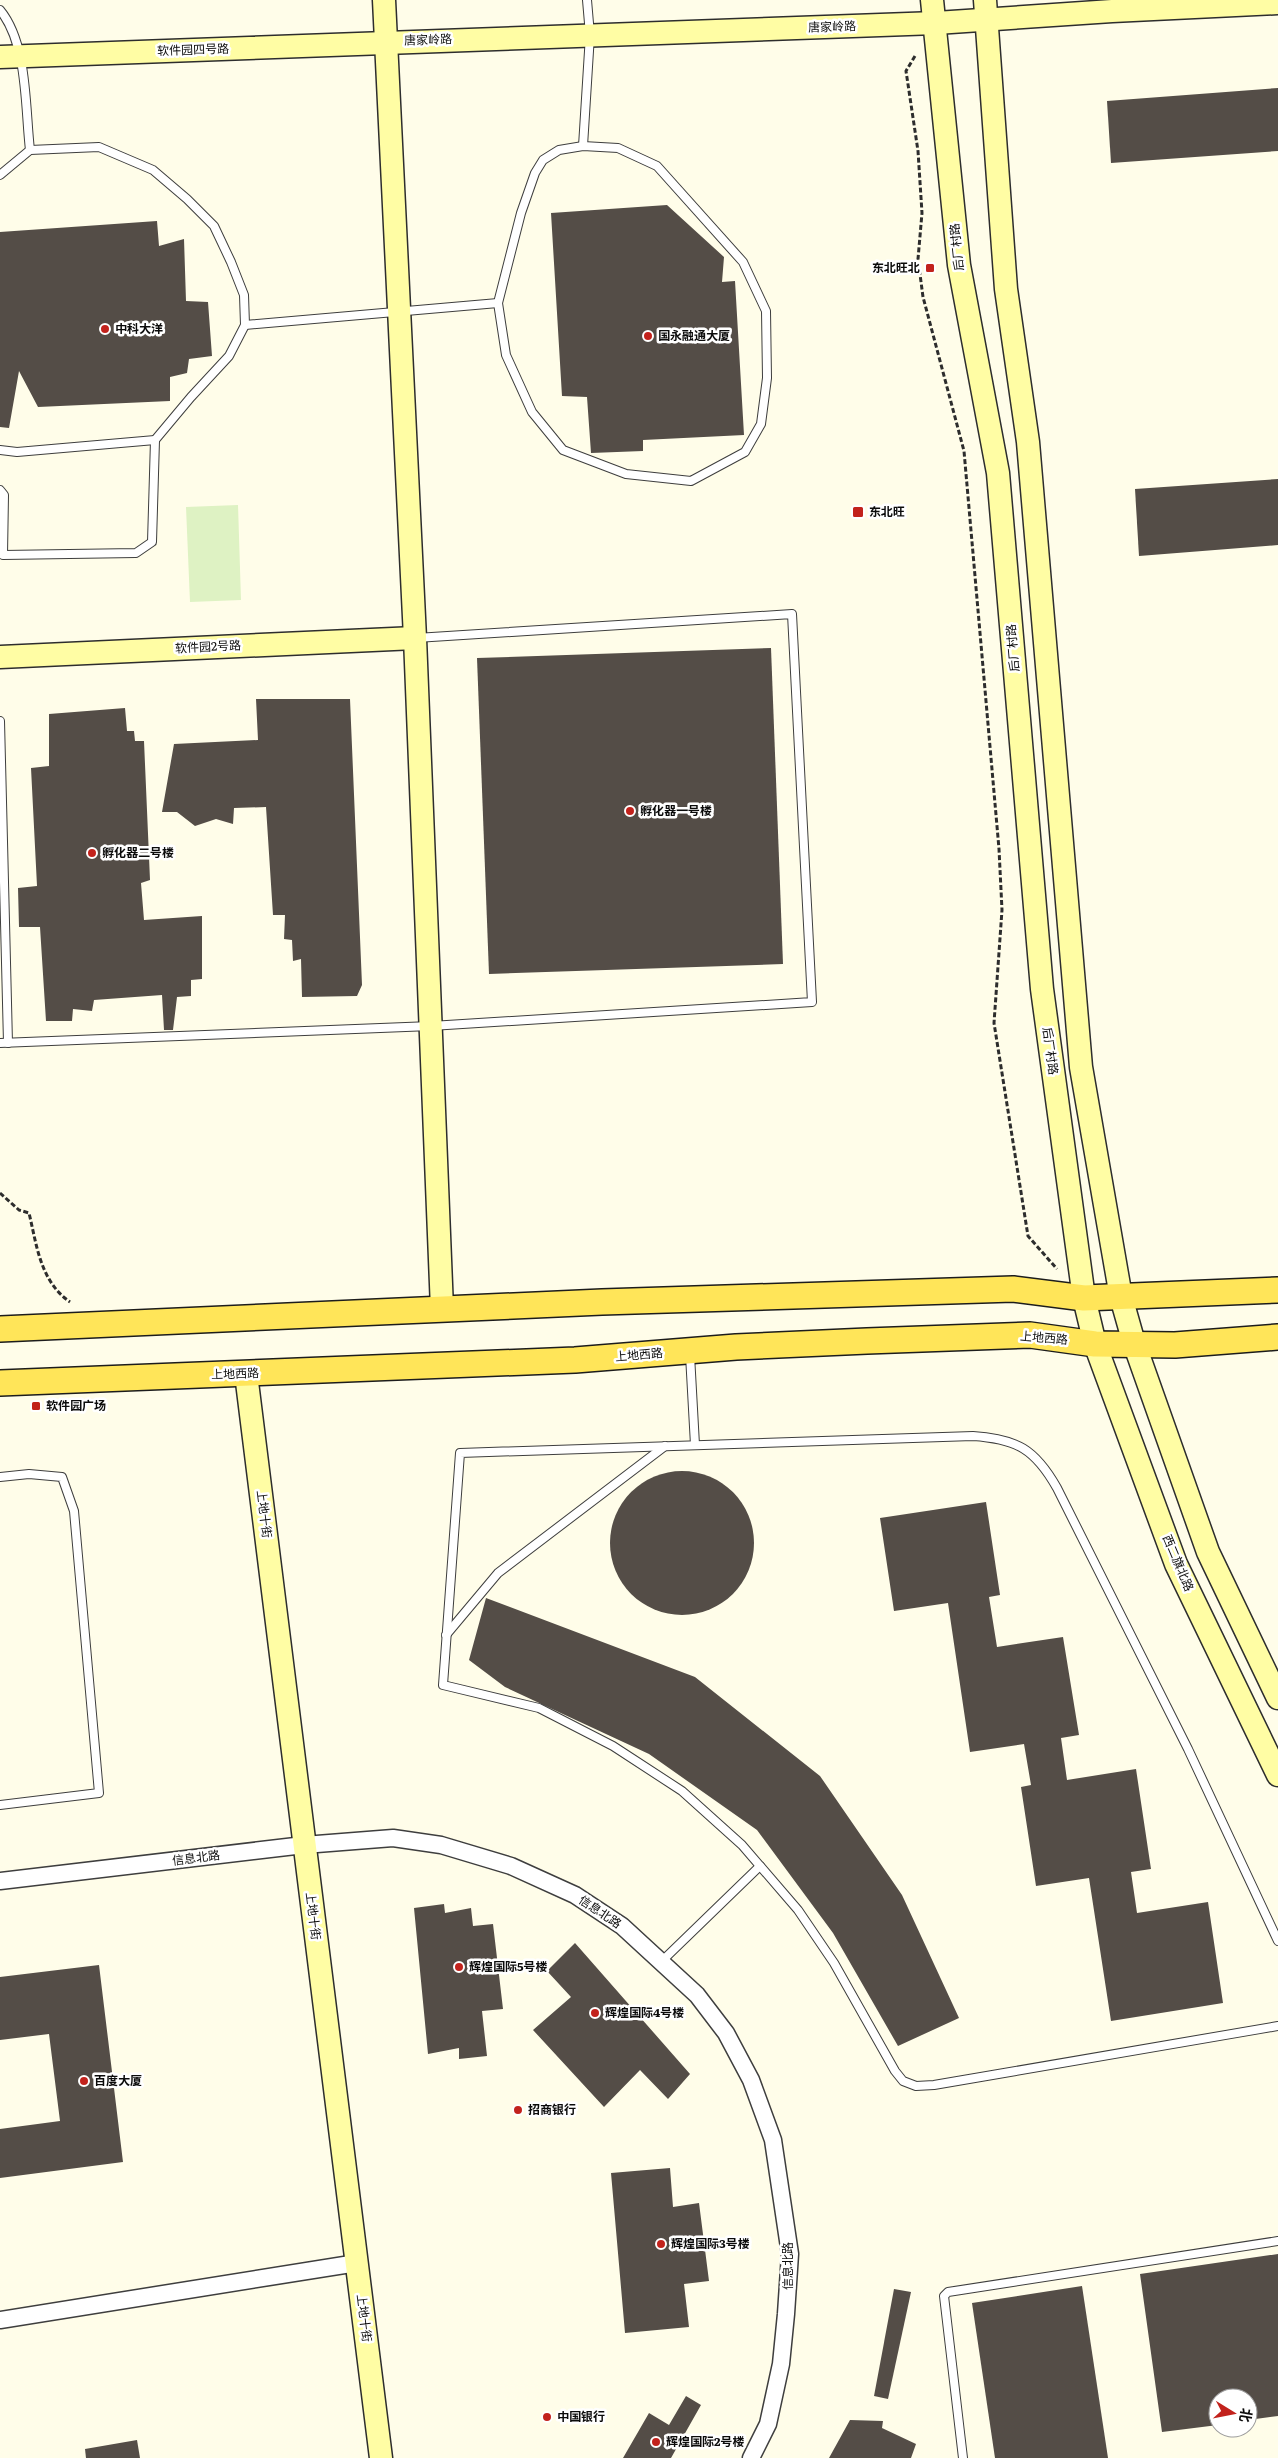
<svg xmlns="http://www.w3.org/2000/svg" width="1278" height="2458" font-family="Literata,'Noto Sans SC',serif">
  <rect width="100%" height="100%" fill="#fffde9"/>
  <!-- pitch -->
  <polygon fill="#def2c3" points="238,505 241,600 190,602 186,507"/>
  <!-- building -->
  <g fill="#544d47">
    <polygon points="1278,88 1278,151 1111,163 1107,101"/>
    <polygon points="667,205 724,257 722,282 735,281 744,435 643,440 643,451 591,453 587,397 562,396 551,213"/>
    <polygon points="157,221 159,246 184,239 186,301 208,302 212,356 189,359 187,373 170,377 170,401 38,407 19,371 9,428 0,427 0,232"/>
    <polygon points="1278,479 1278,545 1139,556 1135,489"/>
    <polygon points="771,648 783,964 489,974 477,658"/>
    <polygon points="256,699 350,699 362,985 357,996 302,997 301,959 293,961 292,940 284,939 285,915 273,915 266,807 234,808 233,824 216,819 195,826 177,812 162,812 174,744 258,740"/>
    <polygon points="125,708 127,731 134,731 135,741 144,741 150,880 141,883 144,920 202,916 202,979 191,980 191,996 177,997 173,1030 164,1030 162,995 94,1000 92,1011 73,1009 72,1021 46,1021 40,927 19,927 18,888 37,886 31,768 49,766 49,714"/>
    <circle cx="682" cy="1543" r="72"/>
    <polygon points="986,1502 1000,1595 989,1597 997,1647 1063,1637 1079,1735 1061,1738 1067,1780 1136,1769 1151,1869 1131,1872 1137,1913 1208,1902 1223,2003 1111,2021 1089,1878 1036,1886 1021,1787 1031,1785 1024,1744 970,1752 948,1603 894,1611 880,1518"/>
    <polygon points="486,1598 695,1677 820,1776 902,1895 959,2018 898,2046 833,1933 757,1830 649,1754 505,1687 469,1660"/>
    <polygon points="444,1904 445,1913 471,1908 473,1926 493,1924 503,2009 482,2011 487,2056 459,2059 459,2048 428,2054 414,1908"/>
    <polygon points="575,1943 690,2074 668,2099 640,2070 604,2107 533,2030 571,1997 547,1971"/>
    <polygon points="99,1965 123,2162 0,2178 0,2129 60,2121 49,2034 0,2040 0,1977"/>
    <polygon points="670,2168 673,2207 699,2203 709,2281 684,2284 689,2327 625,2333 611,2173"/>
    <polygon points="1278,2254 1278,2416 1248,2420 1248,2398 1218,2398 1218,2425 1162,2432 1140,2274"/>
    <polygon points="1082,2286 1108,2458 995,2458 972,2303"/>
    <polygon points="894,2289 911,2292 888,2399 874,2396"/>
    <polygon points="686,2396 701,2405 671,2458 623,2458 649,2413 669,2425"/>
    <polygon points="850,2420 883,2421 882,2428 916,2444 911,2458 829,2458"/>
    <polygon points="137,2440 140,2458 86,2458 85,2449"/>
  </g>
  <g fill="none" stroke-linecap="round" stroke-linejoin="round">
    <defs>
      <g id="lane">
        <path d="M0 10C28 44 25 108 30 150"/>
        <polygon points="583,146 618,148 657,166 743,262 766,311 767,378 761,424 745,452 691,481 626,474 563,450 532,412 506,355 498,303 521,213 535,173 543,160 559,150"/>
        <polyline points="583,146 590,35 587,0"/>
        <polyline points="0,175 30,150 99,147 153,170 187,199 214,226 231,262 244,295 245,325 229,356 191,397 155,440 152,542 136,553 3,555 4,495 0,490"/>
        <polyline points="245,325 498,303"/>
        <polyline points="0,450 17,452 155,440"/>
        <polyline points="0,721 8,1043"/>
        <polyline points="0,1043 431,1026 812,1002 792,614 416,638"/>
        <polyline points="690,1355 695,1445"/>
        <polyline points="0,1477 29,1474 62,1477 74,1511 99,1793 0,1805"/>
        <polyline points="446,1635 498,1573 665,1446"/>
        <path d="M1278 1941 1188 1749 1057 1488C1035 1449 1017 1439 973 1436L460 1453 443 1685 539 1708 613 1746 682 1791 742 1845 798 1910 834 1963 895 2071 903 2081 916 2086 934 2085 1278 2026"/>
        <polyline points="662,1961 760,1866"/>
        <polyline points="963,2458 944,2296 948,2292 1278,2241"/>
      </g>
      <g id="street">
        <polyline points="0,1881 304,1845 393,1838 441,1845 511,1866 575,1895 622,1926 697,1995 726,2033 751,2080 773,2140 790,2254 786,2314 781,2364 768,2424 751,2458"/>
        <polyline points="0,2320 357,2263"/>
      </g>
      <g id="secondary">
        <polyline points="384,0 415,638 442,1309"/>
        <polyline points="932,0 959,265 998,473 1042,989 1084,1298 1095,1344 1176,1564 1278,1775"/>
        <polyline points="985,0 1006,289 1028,442 1081,1067 1121,1297 1134,1343 1208,1552 1278,1698"/>
        <polyline points="0,57 936,23 1112,11 1278,3"/>
        <polyline points="0,657 415,638"/>
        <polyline points="246,1374 381,2458"/>
      </g>
      <g id="primary">
        <polyline points="0,1329 602,1302 1013,1289 1084,1298 1278,1290"/>
        <polyline points="0,1383 575,1360 736,1347 867,1341 1030,1335 1095,1344 1175,1345 1278,1337"/>
      </g>
    </defs>
    <!-- lane casing -->
    <use href="#lane" stroke="#3e3e3e" stroke-width="10"/>
    <!-- street casing -->
    <use href="#street" stroke="#3e3e3e" stroke-width="19"/>
    <!-- secondary casing -->
    <use href="#secondary" stroke="#2d2d2d" stroke-width="25"/>
    <!-- primary casing -->
    <use href="#primary" stroke="#1c1c1c" stroke-width="28"/>
    <!-- path -->
    <g stroke="#2d2d2d" stroke-width="3" stroke-dasharray="5 2.5" stroke-linecap="butt">
      <polyline points="915,56 906,71 918,151 922,213 918,259 923,297 964,451 999,849 1002,910 994,1023 1028,1236 1057,1269"/>
      <path d="M0 1193 19 1210 29 1213C37 1246 40 1281 70 1302"/>
    </g>
    <!-- lane -->
    <use href="#lane" stroke="#fff" stroke-width="8"/>
    <!-- street -->
    <use href="#street" stroke="#fff" stroke-width="16"/>
    <!-- secondary -->
    <use href="#secondary" stroke="#fffda4" stroke-width="22"/>
    <!-- primary -->
    <use href="#primary" stroke="#ffe559" stroke-width="25"/>
  </g>
  <!-- markers -->
  <g fill="#c2221c" stroke="#fff" stroke-width="2">
    <rect x="925" y="263" width="10" height="10" rx="2.5"/>
    <circle cx="105" cy="329" r="5"/>
    <circle cx="648" cy="336" r="5"/>
    <rect x="852" y="506" width="12" height="12" rx="2.5"/>
    <circle cx="630" cy="811" r="5"/>
    <circle cx="92" cy="853" r="5"/>
    <rect x="31" y="1401" width="10" height="10" rx="2.5"/>
    <circle cx="459" cy="1967" r="5"/>
    <circle cx="595" cy="2013" r="5"/>
    <circle cx="84" cy="2081" r="5"/>
    <circle cx="518" cy="2110" r="5"/>
    <circle cx="661" cy="2244" r="5"/>
    <circle cx="547" cy="2417" r="5"/>
    <circle cx="656" cy="2442" r="5"/>
  </g>
  <g text-anchor="middle" stroke-width="5" stroke-linejoin="round" paint-order="stroke">
    <!-- street labels -->
    <g font-size="12" fill="#0b0b0b" stroke="#fff">
      <text transform="translate(832 27) rotate(-2)" y="4">唐家岭路</text>
      <text transform="translate(428 40) rotate(-2)" y="4">唐家岭路</text>
      <text transform="translate(193 50) rotate(-2)" y="4">软件园四号路</text>
      <text transform="translate(957 247) rotate(-96)" y="4">后厂村路</text>
      <text transform="translate(208 647) rotate(-3)" y="4">软件园2号路</text>
      <text transform="translate(1013 648) rotate(-95)" y="4">后厂村路</text>
      <text transform="translate(1050 1051) rotate(82)" y="4">后厂村路</text>
      <text transform="translate(1044 1338) rotate(5)" y="4">上地西路</text>
      <text transform="translate(639 1355) rotate(-5)" y="4">上地西路</text>
      <text transform="translate(235 1374) rotate(-2)" y="4">上地西路</text>
      <text transform="translate(264 1514) rotate(83)" y="4">上地十街</text>
      <text transform="translate(1178 1563) rotate(67)" y="4">西二旗北路</text>
      <text transform="translate(196 1858) rotate(-7)" y="4">信息北路</text>
      <text transform="translate(600 1912) rotate(34)" y="4">信息北路</text>
      <text transform="translate(313 1916) rotate(83)" y="4">上地十街</text>
      <text transform="translate(788 2266) rotate(-90)" y="4">信息北路</text>
      <text transform="translate(364 2318) rotate(83)" y="4">上地十街</text>
    </g>
    <!-- poi labels -->
    <g font-size="12" font-weight="bold" fill="#0b0b0b" stroke="#fff" text-anchor="start">
      <text x="920" y="272" text-anchor="end">东北旺北</text>
      <text x="115" y="333">中科大洋</text>
      <text x="658" y="340">国永融通大厦</text>
      <text x="869" y="516">东北旺</text>
      <text x="640" y="815">孵化器一号楼</text>
      <text x="102" y="857">孵化器二号楼</text>
      <text x="46" y="1410">软件园广场</text>
      <text x="469" y="1971">辉煌国际5号楼</text>
      <text x="605" y="2017">辉煌国际4号楼</text>
      <text x="94" y="2085">百度大厦</text>
      <text x="528" y="2114">招商银行</text>
      <text x="671" y="2248">辉煌国际3号楼</text>
      <text x="557" y="2421">中国银行</text>
      <text x="666" y="2446">辉煌国际2号楼</text>
    </g>
  </g>
  <!-- north arrow -->
  <g transform="translate(1233 2413) rotate(100)"><circle r="24" fill="#ffffff" stroke="#9d9d9d"/>
  <path d="M0-4L9 19L0 12L-9 19Z" fill="#c2221c"/>
  <text y="-8" font-size="14" font-weight="bold" text-anchor="middle" fill="#0b0b0b">北</text>
  </g>
</svg>
